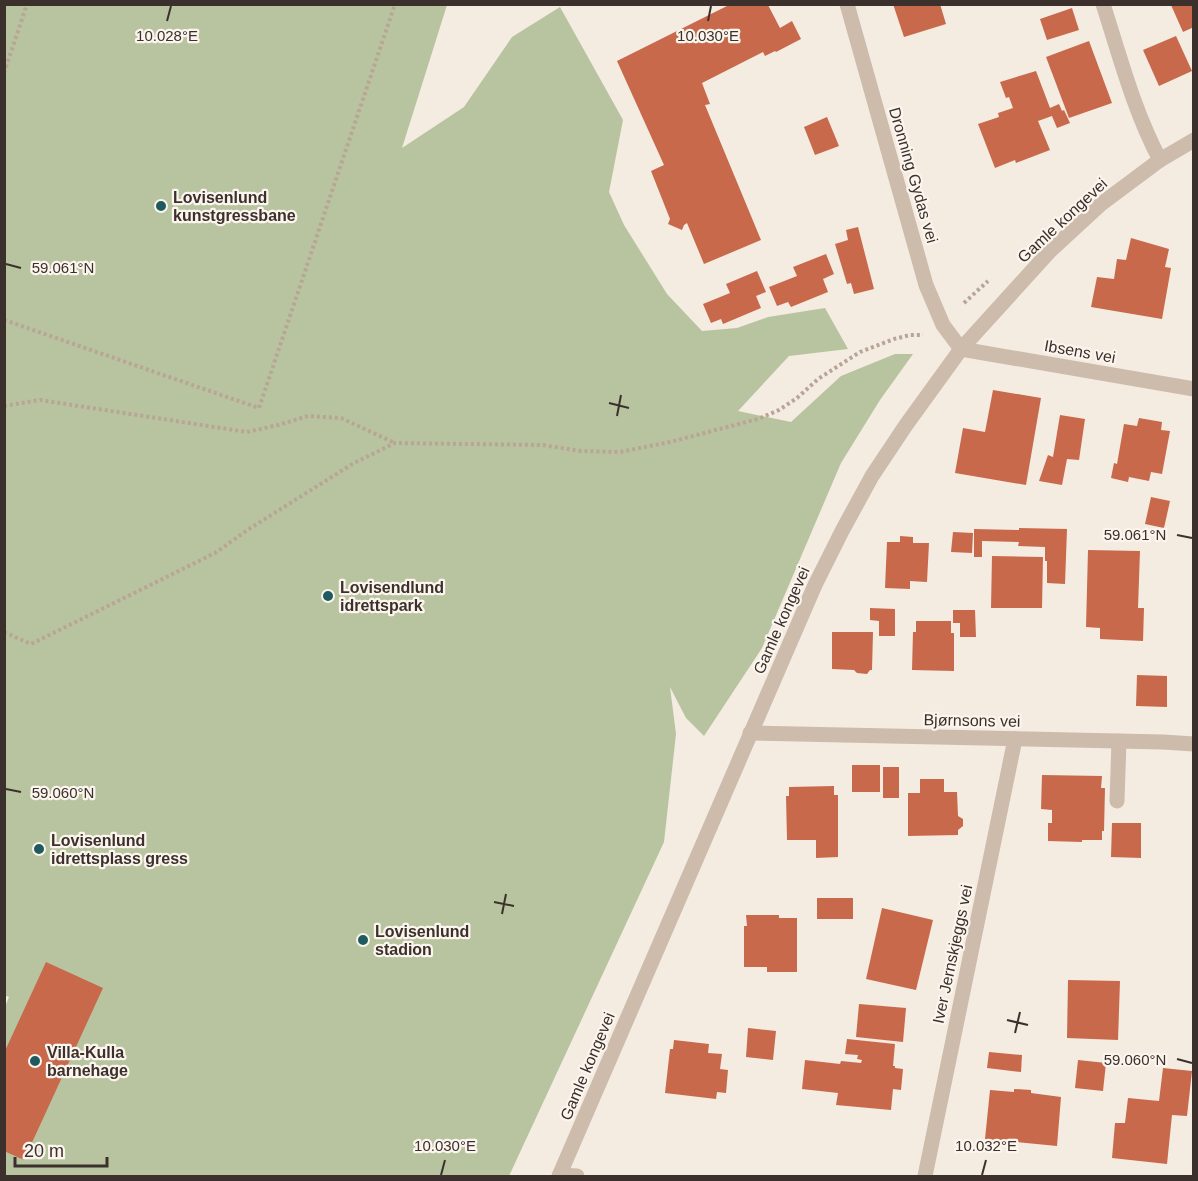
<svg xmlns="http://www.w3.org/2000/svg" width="1198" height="1181" font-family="Helvetica,sans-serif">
  <rect width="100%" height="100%" fill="#f4ebe1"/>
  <!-- green -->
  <polygon fill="#b8c4a0" points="5,5 447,5 402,148 464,107 512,37 560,7 623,120 609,192 624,225 667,294 702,331 737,328 768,317 825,308 848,349 789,356 738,411 791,422 841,376 895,354 913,354 880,400 841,463 762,648 704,736 686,718 670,687 676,734 664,842 509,1176 5,1176 4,1009 9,997 4,995"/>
  <!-- building -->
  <g fill="#c8694b">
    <polygon points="893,4 940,4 946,24 904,37"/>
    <polygon points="729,5 768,5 780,28 792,21 801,39 776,52 775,51 765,56 763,52 702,83 710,104 705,105 761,240 704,264 687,223 684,225 682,230 668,224 670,219 651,171 664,165 617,61"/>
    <polygon points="1171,5 1194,5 1194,27 1183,32"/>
    <polygon points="1072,8 1079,30 1047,40 1040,19"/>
    <polygon points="1176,36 1192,71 1159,86 1143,50"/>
    <polygon points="1089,41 1112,103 1069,118 1046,57"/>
    <polygon points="1036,71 1050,108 1059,104 1062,111 1064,110 1070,123 1057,128 1052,116 1038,121 1050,150 1016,163 1015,160 995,168 978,124 999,117 998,113 1013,108 1009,97 1006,98 1000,82"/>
    <polygon points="827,117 839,146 815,155 804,127"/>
    <polygon points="858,227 874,289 854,294 851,283 847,284 835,244 848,240 846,230"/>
    <polygon points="1131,238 1169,249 1165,267 1171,268 1162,319 1091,307 1097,277 1114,279 1117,259 1126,260"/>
    <polygon points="826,254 834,274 823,279 828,292 791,307 788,302 777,306 769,287 797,276 793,267"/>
    <polygon points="757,271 766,292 756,296 761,308 723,324 721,319 711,323 703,304 730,293 726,284"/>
    <polygon points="993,390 1041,398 1026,485 955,473 963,428 985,432"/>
    <polygon points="1060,415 1085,419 1079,460 1067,459 1062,485 1039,481 1048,455 1053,457"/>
    <polygon points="1139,418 1162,422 1161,430 1170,431 1162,474 1151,472 1149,481 1129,477 1128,482 1111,478 1114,463 1117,464 1124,424 1137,426"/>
    <polygon points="1151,497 1170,501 1164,528 1145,524"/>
    <polygon points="1019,528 1067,529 1065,584 1047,583 1047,561 1045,561 1045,547 1018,546 1019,542 982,541 982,557 974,557 974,529 1019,530"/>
    <polygon points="953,532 973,533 972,553 951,552"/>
    <polygon points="900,536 913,537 913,543 929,543 927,582 910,581 910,589 885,588 887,542 900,542"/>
    <polygon points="1088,550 1140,551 1138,608 1144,608 1143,641 1100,639 1100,628 1086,627"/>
    <polygon points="992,556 1043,557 1042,608 991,608"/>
    <polygon points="870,608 895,609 895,636 879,636 879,621 870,620"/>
    <polygon points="953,610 975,610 976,637 960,637 960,623 953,623"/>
    <polygon points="916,621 951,621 951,633 954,633 954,671 912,670 913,632 916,632"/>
    <polygon points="832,632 873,632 872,670 870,670 867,674 857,673 854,670 832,669"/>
    <polygon points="1137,675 1167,676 1167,707 1136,706"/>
    <rect x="852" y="765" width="28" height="27"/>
    <rect x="883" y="767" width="16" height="31"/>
    <polygon points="1042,775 1102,776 1101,788 1105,788 1104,831 1102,831 1102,840 1082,840 1082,842 1048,841 1048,823 1052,823 1052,810 1041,809"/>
    <polygon points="920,779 944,779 944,792 957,792 958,816 963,819 963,826 958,830 958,835 908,836 908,793 920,793"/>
    <polygon points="834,786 834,795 838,795 838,857 816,858 816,840 787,840 786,796 789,796 789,787"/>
    <polygon points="1112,823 1141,823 1141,858 1111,857"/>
    <rect x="817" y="898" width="36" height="21"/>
    <polygon points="882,908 933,920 916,990 866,979"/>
    <polygon points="746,915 779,915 779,918 797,918 797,972 767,972 767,967 744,967 744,926 747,926"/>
    <polygon points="46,962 103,988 24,1160 4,1151 4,1053"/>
    <polygon points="1068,980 1120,981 1118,1040 1067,1038"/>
    <polygon points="859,1004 906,1008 903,1042 856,1037"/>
    <polygon points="748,1028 776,1031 773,1060 746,1057"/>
    <polygon points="847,1039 895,1044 893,1066 895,1066 895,1068 903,1069 901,1090 893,1089 891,1110 836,1105 838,1093 802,1089 805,1060 840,1064 841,1061 861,1063 862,1060 857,1059 858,1055 845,1054"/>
    <polygon points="674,1040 709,1044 708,1053 722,1054 720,1069 728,1070 726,1093 717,1092 716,1099 665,1093 670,1049 673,1049"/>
    <polygon points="989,1052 1022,1055 1021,1072 987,1068"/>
    <polygon points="1078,1060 1106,1063 1103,1091 1075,1088"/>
    <polygon points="1163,1068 1192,1071 1187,1116 1172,1115 1167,1164 1112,1158 1115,1123 1125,1123 1128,1098 1159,1101"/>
    <polygon points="1014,1089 1031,1090 1031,1093 1061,1097 1057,1146 985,1139 990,1090 1014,1092"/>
  </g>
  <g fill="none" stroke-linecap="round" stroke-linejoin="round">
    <!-- path -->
    <g stroke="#b9a596" stroke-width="4" stroke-dasharray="3 3" stroke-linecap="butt">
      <polyline points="4,73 27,4"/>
      <polyline points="964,303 988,281"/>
      <polyline points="4,320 259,408 395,4"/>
      <polyline points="4,406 40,400 247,432 278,425 308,416 341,418 395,443"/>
      <polyline points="4,632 31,644 215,553 249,529 354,463 395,443 543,445 580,451 620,452 670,442 758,419 779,410 797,398 818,379 860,352 894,339 910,335 923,335"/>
    </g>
    <!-- minor -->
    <g stroke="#cdbbac" stroke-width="15">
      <polyline points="847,4 926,285 943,325 961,349 1194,389"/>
      <path d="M1103 4C1120 57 1134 111 1160 160"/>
      <polyline points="750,733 1163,742 1194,744"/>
      <polyline points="1117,801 1119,741"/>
      <polyline points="560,1175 577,1176"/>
      <polyline points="559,1176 815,585 842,531 872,476 906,425 961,349 1050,251 1101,204 1160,160 1194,140"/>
      <polyline points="925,1176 1015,739"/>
    </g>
  </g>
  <!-- ticks -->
  <path fill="none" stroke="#3b302b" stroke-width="2" d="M167 21 171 6M708 21 711 6M6 264 21 268M609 403 629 408M617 416 621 395M1177 535 1192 538M6 789 21 792M494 902 514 906M502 914 506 894M1007 1020 1028 1025M1015 1033 1020 1012M1177 1059 1192 1063M441 1175 445 1160M982 1175 986 1160"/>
  <!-- markers -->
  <g fill="#1f5a5e" stroke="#fbf5ee" stroke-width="2">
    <circle cx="161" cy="206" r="6"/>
    <circle cx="328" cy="596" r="6"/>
    <circle cx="39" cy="849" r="6"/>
    <circle cx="363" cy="940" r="6"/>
    <circle cx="35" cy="1061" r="6"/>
  </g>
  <g text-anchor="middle" stroke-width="4.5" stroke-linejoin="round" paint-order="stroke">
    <!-- street labels -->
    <g font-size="16" fill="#3b302b" stroke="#fbf5ee">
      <text transform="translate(914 175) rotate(74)" y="6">Dronning Gydas vei</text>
      <text transform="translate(1062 220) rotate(-43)" y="6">Gamle kongevei</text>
      <text transform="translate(1080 351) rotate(10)" y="6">Ibsens vei</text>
      <text transform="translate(781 620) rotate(-66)" y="6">Gamle kongevei</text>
      <text transform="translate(972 720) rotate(1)" y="6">Bjørnsons vei</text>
      <text transform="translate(952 954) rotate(-78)" y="6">Iver Jernskjeggs vei</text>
      <text transform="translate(587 1066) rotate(-67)" y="6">Gamle kongevei</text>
    </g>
    <!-- poi labels -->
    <g font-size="16" font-weight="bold" fill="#3b302b" stroke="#fbf5ee" text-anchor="start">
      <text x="173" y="203">Lovisenlund<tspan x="173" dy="18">kunstgressbane</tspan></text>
      <text x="340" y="593">Lovisendlund<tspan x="340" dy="18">idrettspark</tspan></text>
      <text x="51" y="846">Lovisenlund<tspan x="51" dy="18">idrettsplass gress</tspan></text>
      <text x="375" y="937">Lovisenlund<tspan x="375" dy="18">stadion</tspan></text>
      <text x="47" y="1058">Villa-Kulla<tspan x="47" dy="18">barnehage</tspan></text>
    </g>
  </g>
  <g font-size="15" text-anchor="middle" fill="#3b302b" stroke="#fbf5ee" stroke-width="4.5" stroke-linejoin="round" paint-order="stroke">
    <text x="167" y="41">10.028°E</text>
    <text x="708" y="41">10.030°E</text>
    <text x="63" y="273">59.061°N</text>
    <text x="1135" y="540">59.061°N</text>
    <text x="63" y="798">59.060°N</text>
    <text x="1135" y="1065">59.060°N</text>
    <text x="445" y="1151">10.030°E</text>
    <text x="986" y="1151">10.032°E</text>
  </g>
  <!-- border -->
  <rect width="1198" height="1181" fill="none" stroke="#3b302b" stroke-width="12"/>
  <!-- scale -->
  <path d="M15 1157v9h92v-9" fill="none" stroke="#3b302b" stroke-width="3"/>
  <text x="24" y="1157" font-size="18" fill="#3b302b" stroke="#fbf5ee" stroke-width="4.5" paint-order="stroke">20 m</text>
</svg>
